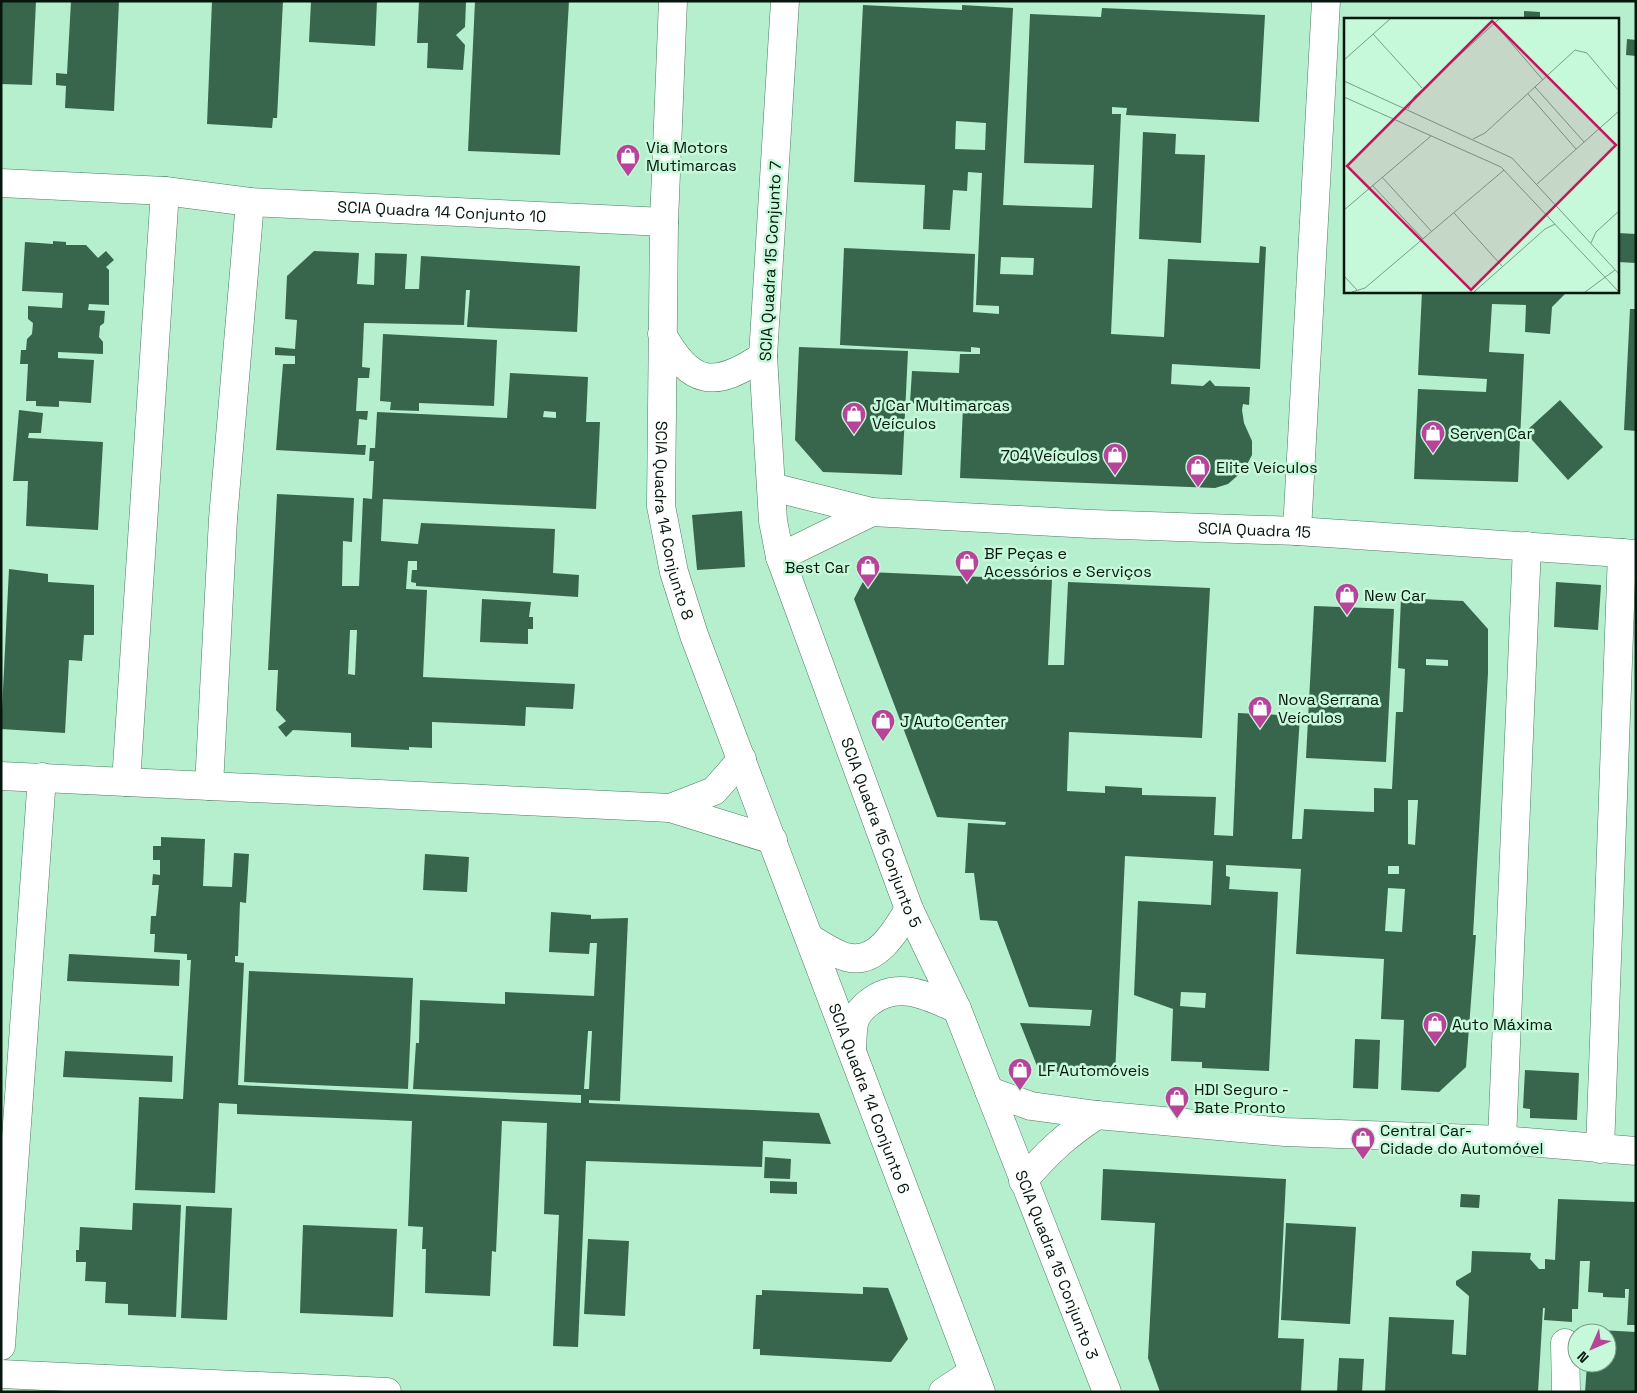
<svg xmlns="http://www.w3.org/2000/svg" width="1637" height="1393" font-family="'Space Grotesk',sans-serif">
  <rect width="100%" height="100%" fill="#c6f8da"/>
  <!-- built -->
  <path fill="#b5efcd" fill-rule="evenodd" d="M1 1H1636V1392H1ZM1346 19H1618V291H1346ZM1577 1333H1607V1363H1577Z"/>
  <!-- building -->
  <g fill="#38664c" fill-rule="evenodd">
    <polygon points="1,1 36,1 32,85 1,84"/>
    <polygon points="71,1 119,1 114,111 65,108 66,86 56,85 56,73 67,74"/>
    <polygon points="212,1 283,1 277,118 273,118 272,128 207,124"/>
    <polygon points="311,1 377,1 375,46 309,42"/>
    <polygon points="419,1 466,2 465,27 456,35 465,45 463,70 427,68 428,43 417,43"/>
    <polygon points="475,1 569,1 560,155 468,151"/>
    <path d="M863 5 962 10V5L1013 8 1003 205 1092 208 1094 165 1024 163 1030 14 1101 17 1102 8 1265 15 1259 122 1126 115 1127 108 1112 107V114H1121L1111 334 1164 337 1168 259 1259 263 1260 246 1266 247 1260 369 1172 364 1171 384 1203 386 1210 380 1215 386 1250 387 1249 405 1243 404 1242 410 1244 423 1252 441V455L1244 470 1228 484 1215 488 960 478 963 406 910 403 912 371 959 373 960 354H980V348L971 347V352L840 345 844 248 975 254 973 312 999 314V306L976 305 982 173 968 172 967 191 953 190 950 230 923 229 925 185 854 182ZM956 121 986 123 985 150 955 149ZM1001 257 1034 258 1033 275 1000 274Z"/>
    <polygon points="1524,11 1540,12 1540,19 1524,19"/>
    <polygon points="1627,39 1636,40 1636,56 1626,55"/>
    <polygon points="1143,132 1176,134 1175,154 1205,155 1201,243 1139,239"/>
    <polygon points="1618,233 1636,234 1636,263 1618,262"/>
    <polygon points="53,241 66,242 66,245 86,245 98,258 106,251 114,260 106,267 109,270 109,305 89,304 88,310 105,311 104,323 100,326 99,337 103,342 103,354 58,352 58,358 94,360 91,403 59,401 59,407 36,406 36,401 26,401 28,364 20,364 21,350 26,350 27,339 32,334 33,323 28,319 28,306 62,308 63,293 22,291 25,242 53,244"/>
    <polygon points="314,251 359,253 357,284 374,285 375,253 407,254 405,289 419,289 421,256 580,266 577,332 467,327 470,290 466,290 464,325 364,323 362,367 370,368 369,378 358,378 356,411 368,411 367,420 359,419 357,445 366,445 365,455 276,450 283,364 295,364 295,356 275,355 275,347 295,349 297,320 285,319 287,276"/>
    <polygon points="1422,291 1568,291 1552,307 1550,334 1525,332 1526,305 1492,304 1489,352 1524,354 1518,482 1414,479 1418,389 1486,392 1487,379 1418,375"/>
    <polygon points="1630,309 1636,309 1636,431 1624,430"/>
    <polygon points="383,334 497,340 494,406 419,403 419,411 390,410 391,402 380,401"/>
    <polygon points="799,347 908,351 902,475 823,472 795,440"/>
    <path d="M510 373 588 377 586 422H600L596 509 383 499 381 541 418 544 421 523 555 529 553 573 579 575 578 597 416 586V583L411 582 412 570H417V561H408L406 589 427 590 423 677 575 684 573 709 526 707 525 726 432 722V748L409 747V750L351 747V733L293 730 286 737 278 727 286 721 276 710 278 670H268L277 494 354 498 352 542 343 541 342 586H359L363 498 372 499 374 461H369L370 448H375L377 412 507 418ZM544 411 556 412V418L543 417ZM350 630H357L355 675 348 674Z"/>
    <polygon points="1560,400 1603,447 1568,480 1525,432"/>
    <polygon points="19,410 43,413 41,433 29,433 28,438 103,442 98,530 26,526 28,481 13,481"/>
    <polygon points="742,511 745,567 697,570 692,515"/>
    <polygon points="9,569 48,574 48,582 94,585 94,635 84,635 82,661 69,660 65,733 1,729"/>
    <path d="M868 572 1052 580 1048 665H1064L1068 582 1210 588 1202 738 1069 732 1067 791 1105 793V786L1142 788V795L1216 797 1214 835 1233 836 1238 713 1300 716 1292 839H1302L1304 809 1374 812V788L1392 789 1396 712H1403L1405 669 1398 668 1401 598 1463 601 1488 629V673L1473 935H1476L1466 1067 1439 1092 1401 1090 1404 1020 1381 1019 1384 959 1296 954 1301 869 1226 865V876L1230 877 1229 889 1278 892 1269 1071 1202 1068V1062L1171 1061 1173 1009 1134 995 1138 901 1211 905 1213 861 1125 856 1115 1075 1039 1071 1020 1023 1090 1026 1092 1010 1029 1007 997 921 980 920 974 873H965L968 823 1005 825 1006 822 937 817 854 599ZM1426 659 1448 660V666L1426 665ZM1408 800H1418L1415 845 1408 844ZM1388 866H1399V874H1388ZM1388 888 1405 889 1402 932 1385 931ZM1181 992 1206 993 1205 1008 1180 1006Z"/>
    <polygon points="1556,582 1601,585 1598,630 1554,627"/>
    <polygon points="482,599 531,602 529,617 533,617 533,629 528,629 528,644 480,642"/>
    <polygon points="1314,606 1394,609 1386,762 1306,758"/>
    <path d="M161 837 205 839 203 886 232 887 234 853 249 854 246 903 240 902 238 956H235V962L244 963 238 1085 581 1103V1095L413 1089 416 1043H419L420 1000 505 1004V992L594 996 597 943H590L589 954 549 952 551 912 591 915V919L628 918 620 1101 589 1100V1103L819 1113 831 1144 763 1141 762 1167 586 1161 578 1347 553 1346 559 1215 544 1214 547 1123 502 1121 496 1252 492 1251 490 1296 425 1293 426 1249H422L423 1227 408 1226 412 1121 237 1114V1104L219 1103 215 1193 135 1190 139 1097 183 1099 191 960H187V954L154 952 155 934H150L151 916H156L159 885H152L153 874 160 875V860H153V846H161ZM588 1031H592L589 1089H584Z"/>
    <polygon points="425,854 469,857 467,892 423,890"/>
    <polygon points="69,954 180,960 179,986 67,981"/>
    <polygon points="249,971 413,978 408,1089 244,1082"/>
    <polygon points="1355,1039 1380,1040 1378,1089 1353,1088"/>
    <polygon points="65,1051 173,1056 172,1082 63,1077"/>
    <polygon points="1525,1070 1579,1073 1577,1120 1530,1118 1530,1109 1523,1108"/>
    <polygon points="765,1157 791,1159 790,1179 764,1178"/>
    <polygon points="1103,1169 1286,1179 1278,1338 1304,1339 1301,1392 1160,1392 1148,1358 1155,1223 1101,1220"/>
    <polygon points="770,1181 797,1182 797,1194 770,1193"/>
    <polygon points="1461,1194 1480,1195 1479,1208 1460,1207"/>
    <polygon points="1558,1199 1636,1202 1636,1325 1627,1325 1629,1289 1625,1289 1625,1298 1603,1297 1603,1293 1588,1292 1590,1261 1580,1261 1578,1309 1572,1309 1572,1322 1544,1320 1545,1308 1543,1308 1538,1392 1385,1391 1389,1317 1454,1320 1452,1354 1466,1355 1469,1296 1456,1285 1456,1281 1471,1272 1472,1251 1531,1253 1530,1259 1539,1269 1545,1269 1545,1259 1555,1260"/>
    <polygon points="133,1203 181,1205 176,1317 128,1315 128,1304 105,1303 106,1282 85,1281 86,1262 76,1262 76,1250 79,1250 80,1227 132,1230"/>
    <polygon points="186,1206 232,1208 227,1320 181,1318"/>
    <polygon points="1286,1223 1356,1227 1350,1324 1281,1320"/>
    <polygon points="303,1225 397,1229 393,1317 300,1313"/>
    <polygon points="588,1239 629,1241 625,1316 584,1314"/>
    <polygon points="863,1287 888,1288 908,1339 891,1362 760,1355 760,1349 753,1349 756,1295 762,1295 762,1290 863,1294"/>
    <polygon points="1600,1330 1636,1332 1636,1392 1585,1392 1587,1365 1598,1366 1598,1363 1607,1363 1607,1333 1600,1333"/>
    <polygon points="1339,1358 1364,1359 1362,1392 1337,1392"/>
  </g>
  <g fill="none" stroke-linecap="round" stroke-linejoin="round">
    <defs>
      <g id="minor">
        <path id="s1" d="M1 183 165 191 250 202 664 222"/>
        <path id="s2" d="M772 487 872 512 1092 524 1297 531 1636 554"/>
        <polyline points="1297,531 1326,1"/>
        <polyline points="780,557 872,512"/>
        <polyline points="1,776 670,808 773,840"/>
        <polyline points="126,782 165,191"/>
        <polyline points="209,786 223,519 250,202"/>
        <polyline points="670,808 714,791 742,759"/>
        <polyline points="989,1091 1031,1106 1097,1115 1285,1132 1502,1140 1636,1151"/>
        <polyline points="1502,1140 1527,546"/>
        <polyline points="1600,1149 1622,553"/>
        <path d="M1023 1181C1047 1153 1066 1135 1097 1115"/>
        <polyline points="1565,1343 1566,1392"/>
        <polyline points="1,1346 42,777"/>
        <polyline points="1,1374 387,1392"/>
        <polyline points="943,1392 973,1372"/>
      </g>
      <g id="major">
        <path id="s3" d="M673 1 664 222 661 506 674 572 694 635 981 1392"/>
        <path id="s4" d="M785 1 763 356 773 521 780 557 909 909 957 1009 1107 1392"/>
        <path d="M662 334C691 386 714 389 763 356"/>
        <path d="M811 939C822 945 834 954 846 957 876 966 896 931 909 909"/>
        <path d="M852 1048C853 1039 852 1028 855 1020 857 1014 864 1006 870 1002 898 980 928 996 957 1009"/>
      </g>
    </defs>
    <!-- minor casing -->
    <use href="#minor" stroke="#4d7b61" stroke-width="29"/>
    <!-- major casing -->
    <use href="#major" stroke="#4d7b61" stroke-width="29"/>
    <!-- minor -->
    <use href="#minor" stroke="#fff" stroke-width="28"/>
    <!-- major -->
    <use href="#major" stroke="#fff" stroke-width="28"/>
  </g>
  <!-- icons -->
  <defs>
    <symbol id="shop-pin" viewBox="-11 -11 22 30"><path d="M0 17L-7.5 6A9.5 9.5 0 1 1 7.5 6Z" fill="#b7439b" stroke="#c6f8da"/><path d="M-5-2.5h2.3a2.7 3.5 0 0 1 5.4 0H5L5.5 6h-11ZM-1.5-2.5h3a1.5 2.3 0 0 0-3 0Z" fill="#fff"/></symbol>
  </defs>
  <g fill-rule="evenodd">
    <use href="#shop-pin" x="614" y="142" width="28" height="38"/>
    <use href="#shop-pin" x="840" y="400" width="28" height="38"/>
    <use href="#shop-pin" x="1419" y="419" width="28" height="38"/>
    <use href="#shop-pin" x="1101" y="441" width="28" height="38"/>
    <use href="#shop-pin" x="1184" y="453" width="28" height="38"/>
    <use href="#shop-pin" x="953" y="548" width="28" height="38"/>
    <use href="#shop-pin" x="854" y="553" width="28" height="38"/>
    <use href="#shop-pin" x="1333" y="581" width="28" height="38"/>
    <use href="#shop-pin" x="1246" y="694" width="28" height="38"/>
    <use href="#shop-pin" x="869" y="707" width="28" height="38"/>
    <use href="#shop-pin" x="1421" y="1010" width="28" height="38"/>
    <use href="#shop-pin" x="1006" y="1056" width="28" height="38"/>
    <use href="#shop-pin" x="1163" y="1084" width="28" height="38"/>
    <use href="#shop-pin" x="1349" y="1125" width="28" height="38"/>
  </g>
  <g text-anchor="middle" stroke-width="5" stroke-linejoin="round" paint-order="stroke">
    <!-- poi labels -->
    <g font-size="16" fill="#05170d" stroke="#c6f8da" text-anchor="start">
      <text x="646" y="153">Via Motors<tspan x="646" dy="18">Mutimarcas</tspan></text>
      <text x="872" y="411">J Car Multimarcas<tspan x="872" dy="18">Veículos</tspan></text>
      <text x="1450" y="439">Serven Car</text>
      <text x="1098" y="461" text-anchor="end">704 Veículos</text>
      <text x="1216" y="473">Elite Veículos</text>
      <text x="984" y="559">BF Peças e<tspan x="984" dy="18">Acessórios e Serviços</tspan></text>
      <text x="850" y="573" text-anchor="end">Best Car</text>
      <text x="1364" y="601">New Car</text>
      <text x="1278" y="705">Nova Serrana<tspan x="1278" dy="18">Veículos</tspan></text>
      <text x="900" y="727">J Auto Center</text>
      <text x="1452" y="1030">Auto Máxima</text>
      <text x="1038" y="1076">LF Automóveis</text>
      <text x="1194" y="1095">HDI Seguro -<tspan x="1194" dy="18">Bate Pronto</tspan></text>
      <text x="1380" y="1136">Central Car-<tspan x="1380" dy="18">Cidade do Automóvel</tspan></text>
    </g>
    <!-- street labels -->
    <g font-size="16" fill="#05170d" stroke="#c6f8da">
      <text dy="6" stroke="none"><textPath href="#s1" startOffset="442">SCIA Quadra 14 Conjunto 10</textPath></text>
      <text transform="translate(770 261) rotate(-87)" y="6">SCIA Quadra 15 Conjunto 7</text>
      <text dy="6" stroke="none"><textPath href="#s3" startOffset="521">SCIA Quadra 14 Conjunto 8</textPath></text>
      <text dy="6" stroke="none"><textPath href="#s2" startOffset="486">SCIA Quadra 15</textPath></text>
      <text dy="6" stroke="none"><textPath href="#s4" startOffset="851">SCIA Quadra 15 Conjunto 5</textPath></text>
      <text dy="6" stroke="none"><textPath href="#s3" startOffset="1134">SCIA Quadra 14 Conjunto 6</textPath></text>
      <text dy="6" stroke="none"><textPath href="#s4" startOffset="1318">SCIA Quadra 15 Conjunto 3</textPath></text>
    </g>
  </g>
  <!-- overview -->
  <g transform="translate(1344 18)">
    <rect width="275" height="275" fill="#c6f8da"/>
    <path fill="none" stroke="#799e88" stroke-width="1" d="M150 5 199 62M29 16 78 70M0 42 46 1M0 63 168 140 275 256M191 69 240 124M184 76 232 131M0 79 157 149 275 274M64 91 70 79 155 1M129 121 141 115 231 32 243 35 275 73M38 159 88 214M193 166 275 93M28 167 79 221M0 192 87 118M110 195 158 248M247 225 252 214 275 193M0 258 13 272M8 274 21 270 160 152M130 274 201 211 211 206M241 274 271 252"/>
    <path fill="#c2185b" fill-opacity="0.15" stroke="#c2185b" stroke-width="2.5" d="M148 3 272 127 127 272 3 148Z"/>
    <rect width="275" height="275" fill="none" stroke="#05170d" stroke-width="2.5"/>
  </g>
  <!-- border -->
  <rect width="1637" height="1393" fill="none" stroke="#05170d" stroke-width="5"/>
  <!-- north arrow -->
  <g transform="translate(1592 1348) rotate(225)"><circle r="24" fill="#c6f8da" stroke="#799e88"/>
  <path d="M0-4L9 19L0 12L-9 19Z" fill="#b7439b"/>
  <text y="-8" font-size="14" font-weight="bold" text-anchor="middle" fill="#05170d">N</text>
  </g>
</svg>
